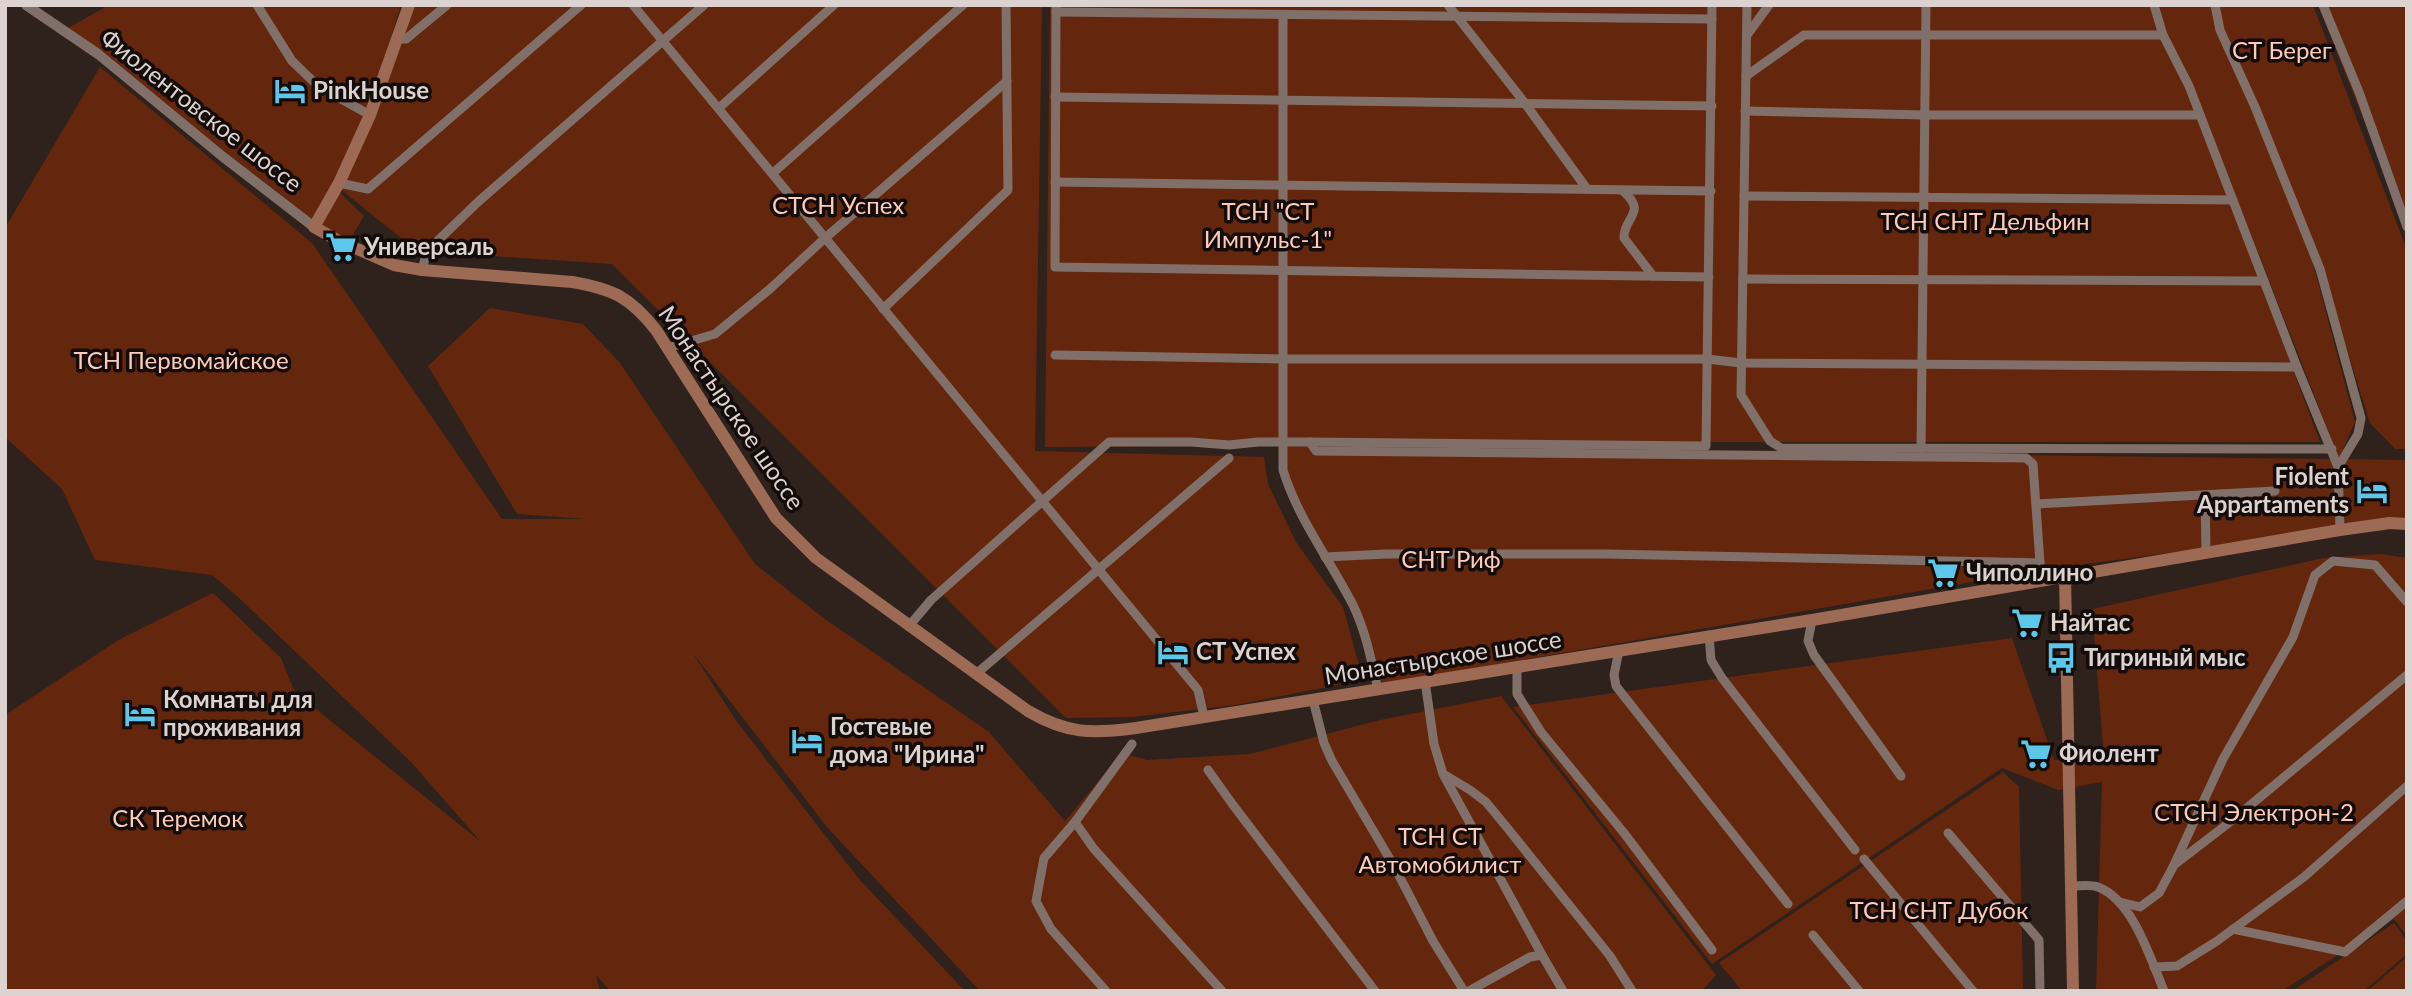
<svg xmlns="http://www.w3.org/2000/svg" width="2412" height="996" font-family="Lato,sans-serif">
  <rect width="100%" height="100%" fill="#2f211c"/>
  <!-- garden -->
  <g fill="#64270e">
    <polygon points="109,5 401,5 374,92 403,5 1042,5 1035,451 1264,457 1268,484 1296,542 1343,607 1363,680 1235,705 1133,717 1066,718 612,264 417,251 334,184 333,186 364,216 351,238 322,228 68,28"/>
    <polygon points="1050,5 2156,5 2320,442 1710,442 1045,447"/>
    <polygon points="2158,5 2213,5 2212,12 2311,256 2355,422 2339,458 2191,82 2167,34"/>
    <polygon points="2220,5 2313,5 2407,250 2407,449 2395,449 2370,423 2315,248 2218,15"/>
    <polygon points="2318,5 2407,5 2407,228"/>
    <polygon points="100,67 312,243 502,519 585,519 517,514 428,366 490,308 583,324 620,363 755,564 822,617 989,732 1065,821 1122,753 1147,760 1250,754 1380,720 1501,696 1716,975 1702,991 980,991 827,827 692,652 737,722 859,879 965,991 610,991 596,975 600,991 5,991 5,715 120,639 213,593 281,658 293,688 311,705 481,842 412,763 238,597 212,575 95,560 62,489 5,437 5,228"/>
    <polygon points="1283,446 2407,460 2407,521 2041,570 1383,684 1336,576 1284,475"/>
    <polygon points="2381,554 2407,558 2407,936 2394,919 2282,991 2096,991 2102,782 2058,790 2002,768 1712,964 1513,707 2012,638 2054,760 2104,758 2092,609 2324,558"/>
    <polygon points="2003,772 2019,787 2023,991 1742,991 1719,963"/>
    <polygon points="2394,923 2407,941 2407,954 2364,991 2292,991"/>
    <polygon points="2407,957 2407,991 2367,991"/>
  </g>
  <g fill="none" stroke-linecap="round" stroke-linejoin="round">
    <!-- minor -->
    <g stroke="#817069" stroke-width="9">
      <polyline points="257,5 292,61 318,86 370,115"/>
      <polyline points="633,5 1198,690 1204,717"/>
      <polyline points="1056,5 1055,267 1709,277"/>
      <polyline points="1448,5 1524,102 1587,189"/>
      <polyline points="1747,5 1741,395 1770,441 1781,448 2332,449"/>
      <polyline points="2154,5 2163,35 2189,86 2297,367 2338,467"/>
      <polyline points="2215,5 2220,30 2255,107 2320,269 2361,418 2358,434 2338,467 2340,530"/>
      <polyline points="2323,5 2359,92 2407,227"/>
      <polyline points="1056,12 1712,19"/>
      <path d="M1283 15V470C1298 519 1330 560 1353 605 1366 632 1371 660 1378 689"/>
      <polyline points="1747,35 1769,5"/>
      <polyline points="397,39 406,39 447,5"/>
      <polyline points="1746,76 1804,35 2163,35"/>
      <polyline points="1055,97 1712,106"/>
      <polyline points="719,108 834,5"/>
      <polyline points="1745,111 1925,115 2200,115"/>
      <polyline points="773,173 963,5"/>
      <polyline points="1055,182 1711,191"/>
      <polyline points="339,183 368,189 581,5"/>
      <path d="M1622 190C1649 213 1623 217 1624 238L1653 276"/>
      <polyline points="1744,196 2233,200"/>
      <polyline points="422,270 427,251 479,201 704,5"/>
      <polyline points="1743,279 2264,281"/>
      <polyline points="883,309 1008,190 1006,5"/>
      <polyline points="667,348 715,334 771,288 824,239 1007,81"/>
      <polyline points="1055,355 1283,359 1707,359 1741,363 2297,367"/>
      <polyline points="1310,442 1316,451 2026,458 2033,464 2040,563 2035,581"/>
      <polyline points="1921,449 1926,5"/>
      <polyline points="2205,495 2206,552"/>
      <polyline points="2036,504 2275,491"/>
      <polyline points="1325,557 1386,554 1606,554 2040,563"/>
      <polyline points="1812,620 1808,641 1814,655 1901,776"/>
      <polyline points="909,626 931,600 1109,442 1191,442 1229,445 1258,442 1310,442 1706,446 1712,5"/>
      <polyline points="1709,635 1711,660 1722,678 1855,850"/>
      <polyline points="1619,650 1614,675 1616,686 1788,904"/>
      <polyline points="1517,666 1517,694 1541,732 1624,833 1712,950"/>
      <polyline points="976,674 1229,458"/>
      <polyline points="1425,681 1434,744 1443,774 1542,955 1530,957 1469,991"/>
      <polyline points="1313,700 1324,743 1332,761 1394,866 1433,941 1464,991"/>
      <polyline points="1208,770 1233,805 1375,991"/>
      <polyline points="1445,775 1470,790 1486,802 1509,830 1610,956 1632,991"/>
      <polyline points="1075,822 1094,849 1222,991"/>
      <polyline points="1948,833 2039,940 2040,991"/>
      <polyline points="1864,859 1973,991"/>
      <polyline points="2174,865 2223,759 2293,637 2315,575 2333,561 2375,565 2407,602"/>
      <path d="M2071 886C2079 886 2091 884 2098 887 2133 900 2151 960 2164 991"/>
      <polyline points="2120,902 2140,907 2159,893 2174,865 2230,822 2407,675"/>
      <polyline points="2233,929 2345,952 2407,901"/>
      <polyline points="1813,935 1859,991"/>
      <polyline points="1542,955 1563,991"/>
      <polyline points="2154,967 2177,966 2217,941 2304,877 2407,786"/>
      <polyline points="1106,991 1051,929 1036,901 1044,858 1075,822 1132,744"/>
    </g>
    <!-- tertiary -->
    <polyline stroke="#817069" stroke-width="10" points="26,5 98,54 222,156 314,227"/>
    <!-- secondary -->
    <g stroke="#9c6a55" stroke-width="12">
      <path d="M409 5 370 115 339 183 314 227 339 241 394 265 422 270 572 282C613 289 630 297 656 330L776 518 816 558 1028 711C1067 734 1092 734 1136 728L1812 620 2340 530 2390 523 2407 524"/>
      <polyline points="2065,576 2073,991"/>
    </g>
  </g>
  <!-- icons -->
  <defs>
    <symbol id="hotel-bare" viewBox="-9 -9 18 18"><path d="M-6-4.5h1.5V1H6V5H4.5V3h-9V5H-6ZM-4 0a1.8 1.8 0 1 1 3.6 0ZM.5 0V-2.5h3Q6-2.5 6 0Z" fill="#5cc7e8" stroke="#130c0a" stroke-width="2.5" paint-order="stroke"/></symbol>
    <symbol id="supermarket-bare" viewBox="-9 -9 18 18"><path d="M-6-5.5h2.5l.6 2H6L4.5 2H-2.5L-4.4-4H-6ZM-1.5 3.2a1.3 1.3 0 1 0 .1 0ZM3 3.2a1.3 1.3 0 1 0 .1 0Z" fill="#5cc7e8" stroke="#130c0a" stroke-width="2.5" paint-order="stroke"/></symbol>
    <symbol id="bus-bare" viewBox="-9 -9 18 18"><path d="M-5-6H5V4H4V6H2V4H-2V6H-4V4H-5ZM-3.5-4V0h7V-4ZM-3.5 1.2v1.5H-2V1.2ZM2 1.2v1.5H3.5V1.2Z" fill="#5cc7e8" stroke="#130c0a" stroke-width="2.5" paint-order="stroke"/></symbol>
  </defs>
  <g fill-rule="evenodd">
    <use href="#hotel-bare" x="268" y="69" width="44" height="44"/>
    <use href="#supermarket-bare" x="319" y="225" width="44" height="44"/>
    <use href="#hotel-bare" x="2350" y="469" width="44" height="44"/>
    <use href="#supermarket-bare" x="1921" y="551" width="44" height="44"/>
    <use href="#supermarket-bare" x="2005" y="601" width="44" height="44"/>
    <use href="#hotel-bare" x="1151" y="630" width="44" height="44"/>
    <use href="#bus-bare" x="2039" y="636" width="44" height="44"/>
    <use href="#hotel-bare" x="118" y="692" width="44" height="44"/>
    <use href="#hotel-bare" x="785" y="719" width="44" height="44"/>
    <use href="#supermarket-bare" x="2014" y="732" width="44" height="44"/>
  </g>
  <g text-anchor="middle" stroke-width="7" stroke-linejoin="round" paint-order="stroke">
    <!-- park labels -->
    <g font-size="24" fill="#fdcbb9" stroke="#130c0a">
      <text x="2282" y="59">СТ Берег</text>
      <text x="838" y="214">СТСН Успех</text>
      <text x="1268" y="220">ТСН "СТ<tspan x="1268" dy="28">Импульс-1"</tspan></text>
      <text x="1985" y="230">ТСН СНТ Дельфин</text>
      <text x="181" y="369">ТСН Первомайское</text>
      <text x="1451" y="568">СНТ Риф</text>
      <text x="2254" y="821">СТСН Электрон-2</text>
      <text x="178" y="827">СК Теремок</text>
      <text x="1440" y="845">ТСН СТ<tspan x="1440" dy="28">Автомобилист</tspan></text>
      <text x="1939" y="919">ТСН СНТ Дубок</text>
    </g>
    <!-- poi labels -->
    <g font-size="24" font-weight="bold" fill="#dcd2cf" stroke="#130c0a" text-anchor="start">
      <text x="313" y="99">PinkHouse</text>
      <text x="364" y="255">Универсаль</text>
      <text x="2349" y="485" text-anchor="end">Fiolent<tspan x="2349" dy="28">Appartaments</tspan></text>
      <text x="1966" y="581">Чиполлино</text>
      <text x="2050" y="631">Найтас</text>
      <text x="1196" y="660">СТ Успех</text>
      <text x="2084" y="666">Тигриный мыс</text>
      <text x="163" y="708">Комнаты для<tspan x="163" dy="28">проживания</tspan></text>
      <text x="830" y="735">Гостевые<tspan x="830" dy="28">дома "Ирина"</tspan></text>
      <text x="2059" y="762">Фиолент</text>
    </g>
    <!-- street labels -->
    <g font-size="24" fill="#dcd2cf" stroke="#130c0a">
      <text transform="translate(201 111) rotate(38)" y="8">Фиолентовское шоссе</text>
      <text transform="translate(731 408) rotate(56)" y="8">Монастырское шоссе</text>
      <text transform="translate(1443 658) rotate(-9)" y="8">Монастырское шоссе</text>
    </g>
  </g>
  <!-- border -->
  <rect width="2412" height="996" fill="none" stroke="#dcd2cf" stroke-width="14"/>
</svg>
